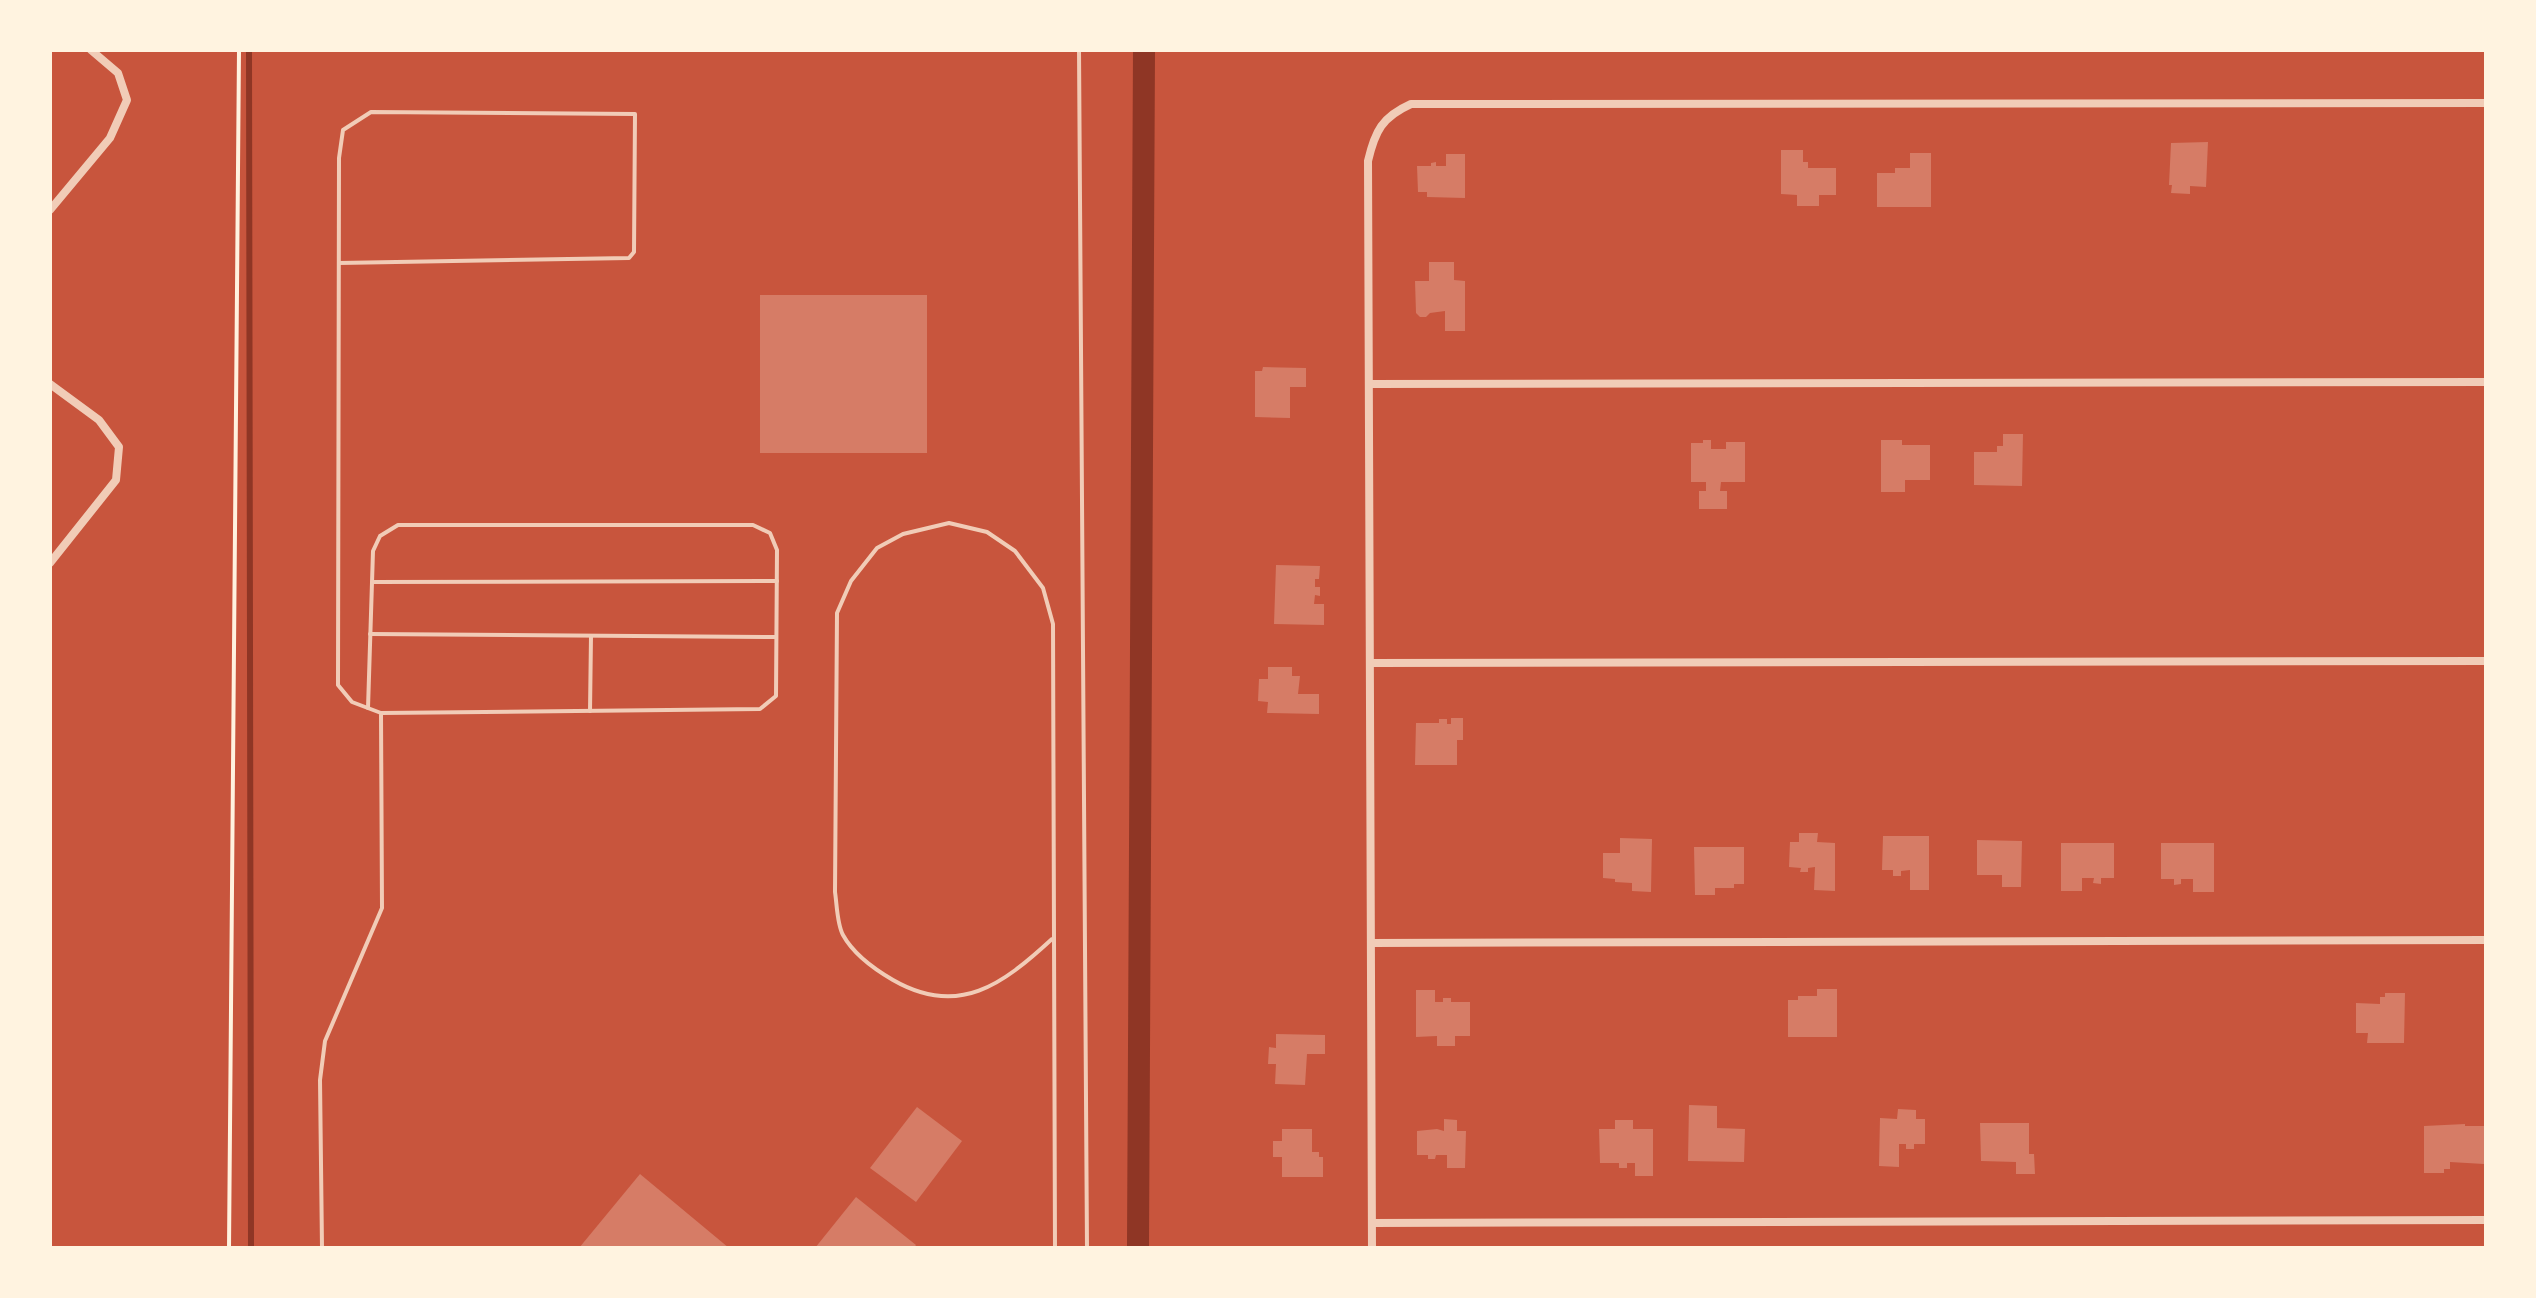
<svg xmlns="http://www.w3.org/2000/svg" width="2536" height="1298" font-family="Karla,sans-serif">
  <rect width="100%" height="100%" fill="#c8553d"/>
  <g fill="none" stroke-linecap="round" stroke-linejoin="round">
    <!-- stream -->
    <polyline stroke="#8f3625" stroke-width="6" points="249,50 251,1248"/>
    <!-- canal -->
    <polyline stroke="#8f3625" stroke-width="22" points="1138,1248 1144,50"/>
  </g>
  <!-- building -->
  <g fill="#d67c66">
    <polygon points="2208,142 2206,187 2190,186 2190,194 2171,193 2172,185 2169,185 2171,143"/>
    <polygon points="1781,150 1803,150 1803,162 1808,162 1808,168 1836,168 1836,195 1819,195 1819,206 1797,206 1797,195 1781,194"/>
    <polygon points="1910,153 1931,153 1931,207 1877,207 1877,173 1895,173 1895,168 1910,168"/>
    <polygon points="1446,154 1465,154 1465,198 1427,197 1427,192 1418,192 1417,166 1431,166 1431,163 1436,162 1436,166 1446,166"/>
    <polygon points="1429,262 1454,262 1454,280 1465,281 1465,331 1445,331 1445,311 1430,313 1426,317 1420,317 1416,313 1415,281 1429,281"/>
    <rect x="760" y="295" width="167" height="158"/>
    <polygon points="1263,367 1306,368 1306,387 1290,387 1290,418 1255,417 1255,371 1262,371"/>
    <polygon points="2003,434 2023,434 2022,486 1974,485 1974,452 1997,452 1997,446 2003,446"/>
    <polygon points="1703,440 1711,440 1711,449 1726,449 1726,442 1745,442 1745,482 1721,482 1720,491 1727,491 1727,509 1699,509 1699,491 1706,491 1706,482 1691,482 1691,443 1703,443"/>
    <polygon points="1881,440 1902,440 1902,445 1930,445 1930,480 1905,480 1905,492 1881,492"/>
    <polygon points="1276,565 1320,566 1319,579 1315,579 1315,587 1320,587 1320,596 1315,595 1314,604 1324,604 1324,625 1274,624"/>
    <polygon points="1268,667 1292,667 1292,676 1300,676 1298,694 1319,694 1319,714 1267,713 1268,702 1258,701 1259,679 1268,679"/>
    <polygon points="1451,718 1463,718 1463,740 1457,740 1457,765 1415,765 1416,723 1439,723 1439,719 1447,719 1447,724 1451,724"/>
    <polygon points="1799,833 1818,833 1817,842 1835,843 1835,891 1814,890 1815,867 1808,868 1808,872 1800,872 1801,868 1789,867 1790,842 1799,842"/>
    <polygon points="1883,836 1929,836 1929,890 1910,890 1910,870 1901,871 1901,876 1893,876 1893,870 1882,870"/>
    <polygon points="1620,838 1652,839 1651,892 1632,891 1632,883 1615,882 1615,879 1603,878 1603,853 1620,853"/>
    <polygon points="1977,840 2022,841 2021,887 2002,887 2002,875 1977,875"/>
    <polygon points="2061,843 2114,843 2114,878 2101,878 2101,884 2093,883 2094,878 2082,878 2082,891 2061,891"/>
    <polygon points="2161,843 2214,843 2214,892 2193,892 2193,879 2181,879 2181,884 2174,885 2174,879 2161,879"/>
    <polygon points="1694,847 1744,847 1744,884 1734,884 1734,888 1715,888 1715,895 1695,895"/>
    <polygon points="1817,989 1837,989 1837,1037 1788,1037 1788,1000 1798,1000 1798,996 1817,996"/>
    <polygon points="1416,990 1435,990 1435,1002 1443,1002 1443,998 1451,998 1451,1002 1470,1002 1470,1036 1455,1036 1455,1046 1437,1046 1437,1036 1416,1037"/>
    <polygon points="2385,993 2405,993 2404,1043 2367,1043 2368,1033 2356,1033 2356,1003 2380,1004 2380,997 2385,997"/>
    <polygon points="1276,1034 1325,1035 1325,1054 1307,1054 1305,1085 1275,1084 1276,1064 1268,1064 1269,1047 1276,1048"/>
    <polygon points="1689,1105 1717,1106 1717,1128 1745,1129 1744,1162 1688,1161"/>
    <polygon points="917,1107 962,1141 916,1202 870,1168"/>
    <polygon points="1898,1109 1916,1110 1916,1119 1925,1119 1925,1144 1914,1144 1914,1149 1906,1149 1906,1144 1899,1144 1899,1167 1879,1166 1880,1118 1897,1119"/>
    <polygon points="1444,1119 1457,1120 1457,1131 1466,1131 1465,1168 1447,1168 1447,1155 1436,1155 1435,1159 1428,1159 1428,1155 1417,1155 1417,1131 1437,1129 1444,1131"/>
    <polygon points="1615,1120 1633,1120 1633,1129 1653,1129 1653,1176 1635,1176 1635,1163 1627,1163 1627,1168 1619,1168 1619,1163 1600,1163 1599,1129 1615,1129"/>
    <polygon points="1980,1123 2029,1123 2029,1154 2034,1154 2035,1174 2016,1174 2016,1162 1981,1161"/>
    <polygon points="2465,1124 2465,1126 2484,1126 2484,1164 2450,1162 2450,1169 2444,1169 2444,1173 2424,1173 2424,1126"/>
    <polygon points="1282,1129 1312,1129 1312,1152 1319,1152 1319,1157 1323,1157 1323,1177 1282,1177 1282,1157 1273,1157 1273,1141 1282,1141"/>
    <polygon points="640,1174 729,1248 579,1248"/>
    <polygon points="856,1197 916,1245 914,1248 815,1248"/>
  </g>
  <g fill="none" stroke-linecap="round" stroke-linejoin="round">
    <!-- path -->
    <polyline stroke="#fff3e0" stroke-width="4" points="229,1248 239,50"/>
    <!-- service -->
    <g stroke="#f1ccb7" stroke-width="4">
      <polyline points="1079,50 1087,1248"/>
      <polyline points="372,582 777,581"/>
      <polyline points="370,634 776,637"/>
      <polyline points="368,708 373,551 380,536 398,525 753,525 770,533 777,550 776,696 760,709 381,713"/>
      <polyline points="590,711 591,636"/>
      <path d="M1052 939C1003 984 959 1018 893 980 874 969 854 955 843 935 837 924 837 905 835 892L837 613 851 581 877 548 903 534 949 523 987 532 1015 551 1043 588 1053 624 1055 1248"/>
      <polyline points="322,1248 320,1080 325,1041 382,908 381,713 352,702 338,685 339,158 343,130 371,112 635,114 634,252 629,258 339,263"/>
    </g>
    <!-- minor -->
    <g stroke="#f1ccb7" stroke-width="8">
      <polyline points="50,210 110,138 127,100 118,73 91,50"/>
      <polyline points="50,384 99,420 119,447 116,480 50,563"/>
      <polyline points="1369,384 2486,382"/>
      <polyline points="1371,663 2486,661"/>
      <polyline points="1371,943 2486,940"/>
      <polyline points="1372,1223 2486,1220"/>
      <path d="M1372 1248 1368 161C1375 131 1382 117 1411 104L2486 103"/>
    </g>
  </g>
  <!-- border -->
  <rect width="2536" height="1298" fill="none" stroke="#fff3e0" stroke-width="104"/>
</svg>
